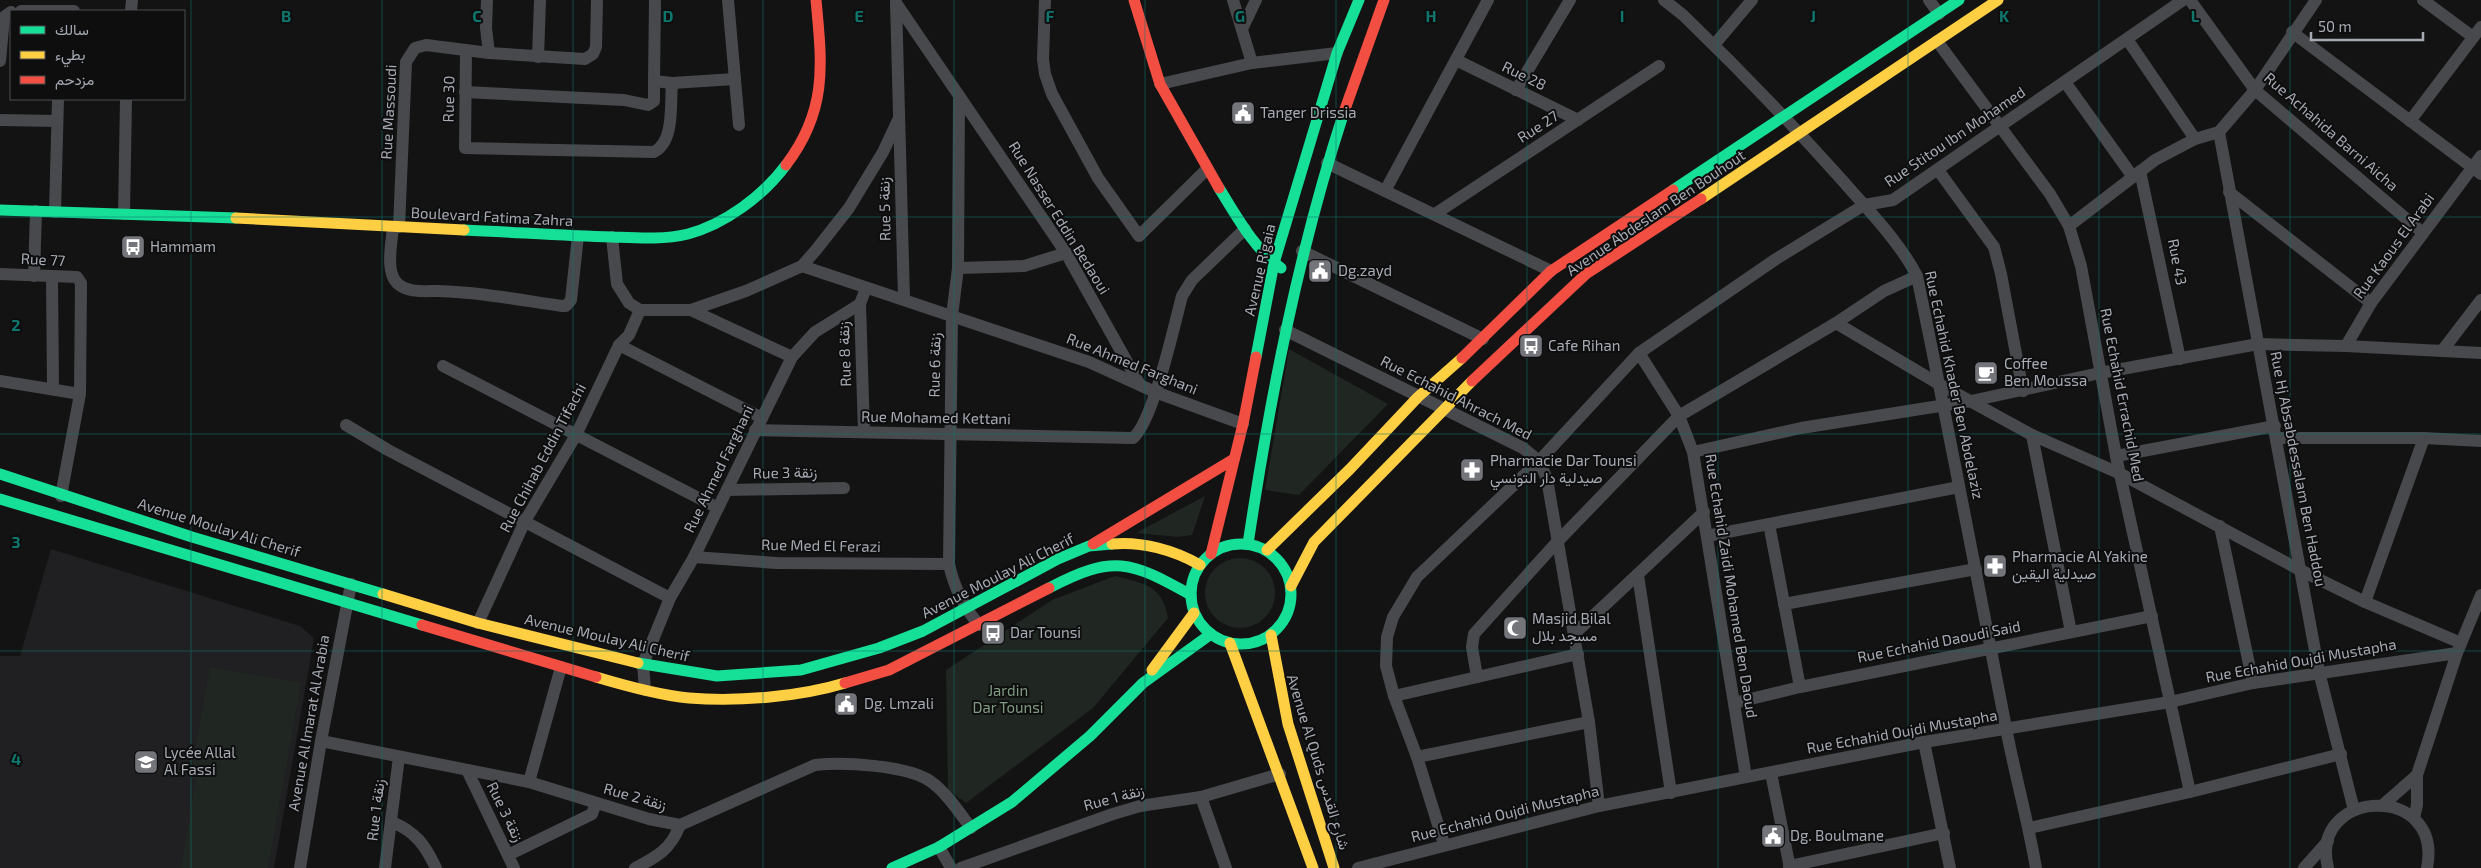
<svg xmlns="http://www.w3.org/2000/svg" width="2481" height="868" font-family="'Exo 2',Vazirmatn,sans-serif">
  <rect width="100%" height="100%" fill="#131314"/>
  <!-- built -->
  <polygon fill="#202022" points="51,549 300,626 314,638 274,868 0,868 0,656 20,656"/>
  <!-- green -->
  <g fill="#202621">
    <polygon points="1289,349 1388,404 1299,495 1265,490"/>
    <polygon points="1205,496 1192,535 1178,537 1136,533"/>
    <circle cx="1240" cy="593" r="35"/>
    <path d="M1115 576C1143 583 1163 585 1168 618L1093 708 966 803 948 790 946 670 1052 600Z"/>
    <polygon points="210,667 301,683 268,868 181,868 196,779 190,778"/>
  </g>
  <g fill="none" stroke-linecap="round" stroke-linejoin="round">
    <!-- street -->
    <g stroke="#48494d" stroke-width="12">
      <polyline points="487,0 486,28 489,53"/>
      <polyline points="728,0 739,125"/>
      <polyline points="1045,0 1043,59 1045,74 1052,94 1098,178 1139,236 1207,169"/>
      <polyline points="1233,0 1252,63"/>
      <path d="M1664 0 1683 15C1738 68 1791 123 1842 180 1868 210 1899 241 1917 276 1948 426 1977 577 2006 728 2015 775 2028 821 2036 868"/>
      <polyline points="1929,0 1939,14"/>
      <polyline points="2190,0 2255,90 2423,233"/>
      <polyline points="2423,0 2473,37"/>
      <polyline points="896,2 904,299"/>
      <polyline points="896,3 1066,253 1140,385"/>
      <polyline points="21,11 74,11"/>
      <polyline points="131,11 132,0"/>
      <polyline points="1242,29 1256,0"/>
      <polyline points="2292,32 2481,174"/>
      <polyline points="2127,39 2195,139"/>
      <polyline points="1937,41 2050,194 2069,226 2081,266 2116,456 2190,792"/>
      <polyline points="1714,45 1752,0"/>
      <path d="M466 50 465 148 654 152C675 141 670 104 672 83"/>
      <polyline points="538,57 540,0"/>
      <polyline points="1456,60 1578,120"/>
      <polyline points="0,61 4,17 11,12"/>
      <polyline points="654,81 655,0"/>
      <polyline points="2065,82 2133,177"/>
      <polyline points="1160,84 1252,63 1337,53"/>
      <polyline points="1516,90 1570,0"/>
      <polyline points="465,92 624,100 648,105 654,101 654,81 672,83 735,79"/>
      <path d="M959 99 958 268 952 316 949 564C954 588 963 606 979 625"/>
      <polyline points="0,120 57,121"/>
      <polyline points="2410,121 2481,27"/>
      <polyline points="2219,132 2319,672 2354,810"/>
      <polyline points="1327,163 1551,271"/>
      <polyline points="1938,170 1994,247 2001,274 2023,391"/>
      <polyline points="2140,171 2180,359"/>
      <polyline points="1385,191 1488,0"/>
      <polyline points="2229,192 2371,303"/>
      <polyline points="55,212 58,99"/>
      <polyline points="124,214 126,99"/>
      <polyline points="1435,214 1659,66"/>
      <polyline points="2069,226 2155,160 2195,139 2219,132 2255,90 2316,0"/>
      <path d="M393 227C392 242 385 271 397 283 407 293 424 291 437 291 479 292 520 300 562 306H566L571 300 578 236"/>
      <polyline points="399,227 406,62 415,48 426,45 489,53 585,59 593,54 596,47 597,0"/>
      <polyline points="612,237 617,284 629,303 640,310 691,310 746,291 802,266 816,250 849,208 883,152 899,118"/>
      <polyline points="1302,251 1483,339"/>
      <polyline points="802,266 1089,362 1155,392 1243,424"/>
      <polyline points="958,268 1024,266 1066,253"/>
      <polyline points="0,274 77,277 81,283 80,394 61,496"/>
      <polyline points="34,276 36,211"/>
      <polyline points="52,277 53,388"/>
      <polyline points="860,304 864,432"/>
      <polyline points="691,310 792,357"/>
      <polyline points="1836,323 1939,384 2032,435 2121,474 2300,570 2365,602 2461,643"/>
      <polyline points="1285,330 1523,448 1539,461 1547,479 1589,722 1599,806"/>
      <polyline points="619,345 762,418"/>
      <polyline points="2346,346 2371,303 2481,156"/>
      <polyline points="2442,351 2481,300"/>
      <polyline points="1639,353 1679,416 1693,452 1746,777"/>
      <polyline points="443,366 718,508"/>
      <polyline points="0,381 80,394"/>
      <polyline points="346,425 388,450 670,598"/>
      <path d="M755 430 1133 438C1153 422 1174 326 1182 296L1192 280 1245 229"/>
      <polyline points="2032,435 2071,632"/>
      <polyline points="2277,438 2424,438 2481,441"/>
      <polyline points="1693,452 1801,428 1971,401 2100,373 2258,344 2346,346 2481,353"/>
      <polyline points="2116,456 2275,426"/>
      <polyline points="727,490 844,488"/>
      <polyline points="1769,524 1800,687"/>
      <polyline points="2220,526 2253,683"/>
      <polyline points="1707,536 1959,487"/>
      <polyline points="694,557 777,563 949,564"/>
      <polyline points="1638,575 1671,793"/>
      <polyline points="2365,602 2424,438"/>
      <polyline points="1784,604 1976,569"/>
      <polyline points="478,623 525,521 576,435 619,345 629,335 640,310"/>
      <polyline points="1574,634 1704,512"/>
      <polyline points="1477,677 1472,647 1474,634 1557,542 1679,416 1836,323 1884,291 1917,276"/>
      <polyline points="645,690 643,664 670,598 694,557 792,357 815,332 860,304 866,288"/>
      <polyline points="1394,696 1578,654"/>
      <polyline points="1734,703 1800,687 2152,616"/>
      <path d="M321 741 529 782 649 819 680 825 815 765C843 762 906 765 930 781 946 792 959 812 971 828"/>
      <polyline points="1924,742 1950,868"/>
      <polyline points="1417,757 1589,722"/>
      <polyline points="467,770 514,868"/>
      <polyline points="1771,773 1790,868"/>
      <polyline points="529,782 561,667"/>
      <polyline points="1201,797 1226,868"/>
      <polyline points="2384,804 2417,775"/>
      <polyline points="2414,818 2417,805 2417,775 2457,653 2481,595"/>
      <path d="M392 822C416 832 425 845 436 868"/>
      <polyline points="2029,828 2190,792 2341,754"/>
      <polyline points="1444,844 1417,757 1394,696 1386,666 1387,637 1393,617 1417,577 1539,461 1639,353 1776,259 1864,205 1893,200 2183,0"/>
      <polyline points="939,847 951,868"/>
      <polyline points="508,855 592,814 596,803"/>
      <polyline points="1789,866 1944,833"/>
      <polyline points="300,868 321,741 351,584"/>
      <polyline points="385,868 399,757"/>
      <path d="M635 868C657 857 671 849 680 825"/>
      <polyline points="961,868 1113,814 1140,806 1201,797 1280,774"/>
      <polyline points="1358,868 1599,806 1924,742 2170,702 2253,683 2457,653"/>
      <polyline points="2304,868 2328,841"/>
      <path d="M2328 868C2308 788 2444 782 2427 868"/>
    </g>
    <!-- fast -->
    <g stroke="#16e098" stroke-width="11">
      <path d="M1219 188C1236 215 1254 249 1281 268"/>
      <polyline points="1673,190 1959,0"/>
      <polyline points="0,210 236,218"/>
      <path d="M464 230C514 232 563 236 612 237 637 238 663 240 688 234 725 224 763 196 786 165"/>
      <polyline points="1256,357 1274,263 1337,53 1359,0"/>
      <polyline points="0,474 192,537 383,594"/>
      <polyline points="0,499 422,625"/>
      <circle cx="1241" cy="594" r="50"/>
      <path d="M1248 544C1270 398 1298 253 1344 112"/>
      <path d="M1049 588C1114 554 1130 561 1191 595"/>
      <polyline points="638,663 717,676 801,670 879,648 923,631 1058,559 1089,546 1112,544"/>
      <polyline points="892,868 939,847 1012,802 1090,736 1143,683 1211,634"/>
    </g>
    <!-- slow -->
    <g stroke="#ffcf43" stroke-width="11">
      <polyline points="1701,199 1998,0"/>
      <polyline points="236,218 464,230"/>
      <path d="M1112 544C1141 541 1174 550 1200 565"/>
      <polyline points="1267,550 1350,469 1418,397 1462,358"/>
      <polyline points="1291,586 1314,542 1472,381"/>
      <polyline points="383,594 478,623 638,663"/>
      <polyline points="1271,635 1288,724 1334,868"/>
      <polyline points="1230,643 1313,868"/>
      <polyline points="1152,670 1194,613"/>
      <path d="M596 677C626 686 658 695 689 698 737 702 799 697 845 683"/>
    </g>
    <!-- jam -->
    <g stroke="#f24e42" stroke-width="11">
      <polyline points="1134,0 1160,84 1219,188"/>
      <polyline points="1344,112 1384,0"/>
      <path d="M786 165C828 110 822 64 816 0"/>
      <polyline points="1462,358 1551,271 1673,190"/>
      <polyline points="1472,381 1586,274 1701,199"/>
      <polyline points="1093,544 1234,459"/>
      <polyline points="1211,554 1243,424 1256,357"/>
      <polyline points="422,625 596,677"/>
      <polyline points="845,683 889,670 1049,588"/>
    </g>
  </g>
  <!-- grid -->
  <path fill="none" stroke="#0f766e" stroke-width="1" stroke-opacity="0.55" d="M191 0V868M382 0V868M573 0V868M763 0V868M954 0V868M1145 0V868M1336 0V868M1527 0V868M1718 0V868M1908 0V868M2099 0V868M2290 0V868M0 217H2481M0 434H2481M0 651H2481"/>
  <!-- icons -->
  <defs>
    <symbol id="civic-square" viewBox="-11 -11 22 22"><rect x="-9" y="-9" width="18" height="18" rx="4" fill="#73757b" stroke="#0e0e0f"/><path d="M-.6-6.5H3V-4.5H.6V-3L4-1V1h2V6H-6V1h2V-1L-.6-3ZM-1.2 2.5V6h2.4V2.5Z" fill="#fff"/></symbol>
    <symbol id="bus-square" viewBox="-11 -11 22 22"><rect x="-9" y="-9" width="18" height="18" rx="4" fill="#73757b" stroke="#0e0e0f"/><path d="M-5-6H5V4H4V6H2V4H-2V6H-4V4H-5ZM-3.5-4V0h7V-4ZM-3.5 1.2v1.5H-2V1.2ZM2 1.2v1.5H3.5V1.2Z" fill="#fff"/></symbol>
    <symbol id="cafe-square" viewBox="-11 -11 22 22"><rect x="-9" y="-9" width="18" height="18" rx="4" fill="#73757b" stroke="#0e0e0f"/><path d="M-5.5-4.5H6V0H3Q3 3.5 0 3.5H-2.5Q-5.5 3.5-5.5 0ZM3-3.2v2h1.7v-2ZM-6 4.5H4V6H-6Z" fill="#fff"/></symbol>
    <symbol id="pharmacy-square" viewBox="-11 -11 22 22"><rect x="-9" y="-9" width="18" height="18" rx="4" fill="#73757b" stroke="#0e0e0f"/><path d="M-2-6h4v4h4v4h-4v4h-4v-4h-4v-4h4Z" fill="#fff"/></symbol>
    <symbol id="mosque-square" viewBox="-11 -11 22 22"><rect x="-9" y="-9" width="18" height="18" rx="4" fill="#73757b" stroke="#0e0e0f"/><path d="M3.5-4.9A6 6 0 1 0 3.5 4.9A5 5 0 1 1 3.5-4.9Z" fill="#fff"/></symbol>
    <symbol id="school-square" viewBox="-11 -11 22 22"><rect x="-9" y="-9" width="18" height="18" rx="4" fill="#73757b" stroke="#0e0e0f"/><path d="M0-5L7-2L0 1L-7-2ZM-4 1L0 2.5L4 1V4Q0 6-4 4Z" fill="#fff"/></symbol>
  </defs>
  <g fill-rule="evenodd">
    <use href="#civic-square" x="1229" y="99" width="28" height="28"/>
    <use href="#bus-square" x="119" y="233" width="28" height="28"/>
    <use href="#civic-square" x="1306" y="257" width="28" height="28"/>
    <use href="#bus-square" x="1517" y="332" width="28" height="28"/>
    <use href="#cafe-square" x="1972" y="359" width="28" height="28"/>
    <use href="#pharmacy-square" x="1458" y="456" width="28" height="28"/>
    <use href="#pharmacy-square" x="1981" y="552" width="28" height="28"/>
    <use href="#mosque-square" x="1501" y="614" width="28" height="28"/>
    <use href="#bus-square" x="979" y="619" width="28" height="28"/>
    <use href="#civic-square" x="832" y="690" width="28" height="28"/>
    <use href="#school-square" x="132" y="748" width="28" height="28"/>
    <use href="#civic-square" x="1759" y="822" width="28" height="28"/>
  </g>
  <g text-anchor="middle" stroke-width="4" stroke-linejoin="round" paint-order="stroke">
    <!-- street labels -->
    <g font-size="15" fill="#a6aab3" stroke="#0e0e0f">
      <text transform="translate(1524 76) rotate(26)" y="5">Rue 28</text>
      <text transform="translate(449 99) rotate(-89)" y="5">Rue 30</text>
      <text transform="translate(389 112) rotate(-87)" y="5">Rue Massoudi</text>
      <text transform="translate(1538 127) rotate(-33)" y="5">Rue 27</text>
      <text transform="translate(2331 132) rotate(41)" y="5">Rue Achahida Barni Aicha</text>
      <text transform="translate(1955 137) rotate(-34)" y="5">Rue Stitou Ibn Mohamed</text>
      <text transform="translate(885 209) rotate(-91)" y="5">Rue 5 زنقة</text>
      <text transform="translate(1656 213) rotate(-34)" y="5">Avenue Abdeslam Ben Bouhout</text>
      <text transform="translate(492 217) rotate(3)" y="5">Boulevard Fatima Zahra</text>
      <text transform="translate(1059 218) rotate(58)" y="5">Rue Nasser Eddin Bedaoui</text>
      <text transform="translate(2394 246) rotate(-54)" y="5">Rue Kaous El Arabi</text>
      <text transform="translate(43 260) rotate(3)" y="5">Rue 77</text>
      <text transform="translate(2177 262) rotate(79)" y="5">Rue 43</text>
      <text transform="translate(1260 270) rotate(-77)" y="5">Avenue R'gaia</text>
      <text transform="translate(845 354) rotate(-92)" y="5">Rue 8 زنقة</text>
      <text transform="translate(1132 364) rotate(22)" y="5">Rue Ahmed Farghani</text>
      <text transform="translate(935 365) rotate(-89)" y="5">Rue 6 زنقة</text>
      <text transform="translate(1954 385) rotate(78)" y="5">Rue Echahid Khader Ben Abdelaziz</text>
      <text transform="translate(2122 395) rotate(79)" y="5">Rue Echahid Errachid Med</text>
      <text transform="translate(1456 398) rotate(27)" y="5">Rue Echahid Ahrach Med</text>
      <text transform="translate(936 418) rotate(1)" y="5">Rue Mohamed Kettani</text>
      <text transform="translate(543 458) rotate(-62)" y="5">Rue Chihab Eddin Tifachi</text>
      <text transform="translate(719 469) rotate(-64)" y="5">Rue Ahmed Farghani</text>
      <text transform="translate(2298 469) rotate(79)" y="5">Rue Hj Absabdessalam Ben Haddou</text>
      <text transform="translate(785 473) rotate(-1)" y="5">Rue 3 زنقة</text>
      <text transform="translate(219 528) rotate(17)" y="5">Avenue Moulay Ali Cherif</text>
      <text transform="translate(821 546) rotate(1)" y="5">Rue Med El Ferazi</text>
      <text transform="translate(998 576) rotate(-27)" y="5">Avenue Moulay Ali Cherif</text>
      <text transform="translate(1731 586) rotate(81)" y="5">Rue Echahid Zaidi Mohamed Ben Daoud</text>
      <text transform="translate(607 638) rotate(13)" y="5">Avenue Moulay Ali Cherif</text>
      <text transform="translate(1939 642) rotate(-11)" y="5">Rue Echahid Daoudi Said</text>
      <text transform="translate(2301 661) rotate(-10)" y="5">Rue Echahid Oujdi Mustapha</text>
      <text transform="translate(309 723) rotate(-80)" y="5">Avenue Al Imarat Al Arabia</text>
      <text transform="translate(1902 732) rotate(-10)" y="5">Rue Echahid Oujdi Mustapha</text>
      <text transform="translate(1318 762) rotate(73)" y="5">Avenue Al Quds شارع القدس</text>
      <text transform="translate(635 797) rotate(16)" y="5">Rue 2 زنقة</text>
      <text transform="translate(1114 798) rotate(-15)" y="5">Rue 1 زنقة</text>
      <text transform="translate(376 810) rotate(-83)" y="5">Rue 1 زنقة</text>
      <text transform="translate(505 812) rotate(64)" y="5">Rue 3 زنقة</text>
      <text transform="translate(1505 814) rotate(-14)" y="5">Rue Echahid Oujdi Mustapha</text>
    </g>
    <!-- poi labels -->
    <g font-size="15" fill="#a6aab3" stroke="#0e0e0f" text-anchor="start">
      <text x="1260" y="118">Tanger Drissia</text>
      <text x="150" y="252">Hammam</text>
      <text x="1338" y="276">Dg.zayd</text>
      <text x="1548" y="351">Cafe Rihan</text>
      <text x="2004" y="369">Coffee<tspan x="2004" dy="17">Ben Moussa</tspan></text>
      <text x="1490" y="466">Pharmacie Dar Tounsi<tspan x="1490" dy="17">صيدلية دار التونسي</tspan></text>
      <text x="2012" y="562">Pharmacie Al Yakine<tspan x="2012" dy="17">صيدلية اليقين</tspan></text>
      <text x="1532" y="624">Masjid Bilal<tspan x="1532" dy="17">مسجد بلال</tspan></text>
      <text x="1010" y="638">Dar Tounsi</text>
      <text x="864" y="709">Dg. Lmzali</text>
      <text x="164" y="758">Lycée Allal<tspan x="164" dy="17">Al Fassi</tspan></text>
      <text x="1790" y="841">Dg. Boulmane</text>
    </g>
    <!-- park labels -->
    <g font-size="15" fill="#809c82" stroke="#0e0e0f">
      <text x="1008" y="696">Jardin<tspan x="1008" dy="17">Dar Tounsi</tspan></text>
    </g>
  </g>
  <g font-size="16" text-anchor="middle" font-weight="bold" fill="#0f766e" stroke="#0e0e0f" stroke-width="4" stroke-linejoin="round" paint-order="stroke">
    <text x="286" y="22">B</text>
    <text x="477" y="22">C</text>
    <text x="668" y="22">D</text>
    <text x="859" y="22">E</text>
    <text x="1050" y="22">F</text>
    <text x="1240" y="22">G</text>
    <text x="1431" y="22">H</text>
    <text x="1622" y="22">I</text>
    <text x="1813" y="22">J</text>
    <text x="2004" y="22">K</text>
    <text x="2195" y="22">L</text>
    <text x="16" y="331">2</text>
    <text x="16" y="548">3</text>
    <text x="16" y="765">4</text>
  </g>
  <!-- legend -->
  <rect x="10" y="10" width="175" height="90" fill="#0e0e0f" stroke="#4b4c51"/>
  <rect x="20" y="26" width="25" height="8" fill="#16e098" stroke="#4b4c51"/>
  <text x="55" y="35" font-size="15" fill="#a6aab3">سالك</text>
  <rect x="20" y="51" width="25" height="8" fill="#ffcf43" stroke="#4b4c51"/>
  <text x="55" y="60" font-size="15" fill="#a6aab3">بطيء</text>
  <rect x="20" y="76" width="25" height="8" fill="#f24e42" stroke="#4b4c51"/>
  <text x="55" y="85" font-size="15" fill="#a6aab3">مزدحم</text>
  <!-- scale -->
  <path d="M2311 32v8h112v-8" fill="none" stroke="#a6aab3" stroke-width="2.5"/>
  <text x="2318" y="32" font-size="15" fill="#a6aab3" stroke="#0e0e0f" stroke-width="4" paint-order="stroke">50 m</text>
</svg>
